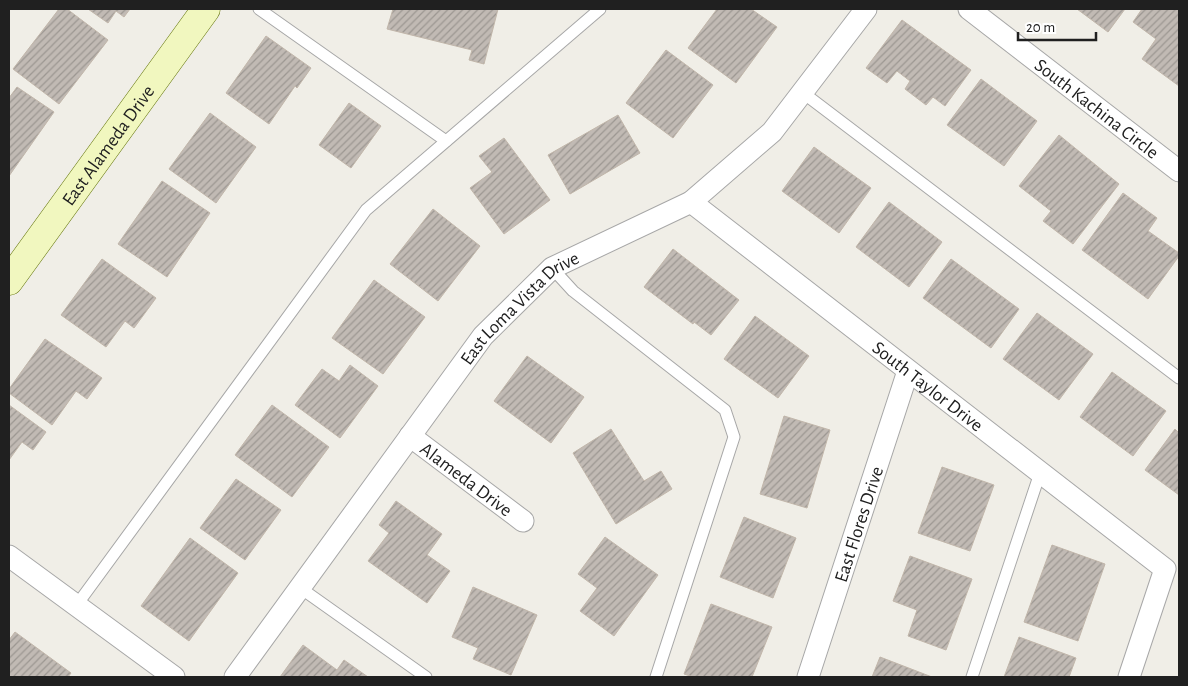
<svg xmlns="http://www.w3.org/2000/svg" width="1188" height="686" font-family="'Alegreya Sans',sans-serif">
  <defs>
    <pattern id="building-hatch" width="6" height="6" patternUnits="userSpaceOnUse" patternTransform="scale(1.25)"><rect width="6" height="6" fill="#c1bab4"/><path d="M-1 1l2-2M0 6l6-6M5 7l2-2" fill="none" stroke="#9c9792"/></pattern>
  </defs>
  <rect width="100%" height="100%" fill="#f0eee7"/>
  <!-- building -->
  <g fill="url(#building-hatch)" stroke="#c1b6aa">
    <polygon points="59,9 67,9 108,40 59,104 13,69"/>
    <polygon points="88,9 130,9 124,17 116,11 108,23"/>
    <polygon points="393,9 498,9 484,64 469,60 472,50 387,29"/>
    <polygon points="717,9 751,9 777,27 736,83 688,48"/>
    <polygon points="1077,9 1125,9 1108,32"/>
    <polygon points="1142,9 1179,9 1179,86 1142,59 1156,39 1133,22"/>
    <polygon points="902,20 971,70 945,106 933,97 926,105 905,89 910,81 897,71 887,83 866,68"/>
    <polygon points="266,36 311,68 297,88 295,86 269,124 226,93"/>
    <polygon points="666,50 713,85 673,138 626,103"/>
    <polygon points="981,79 1037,121 1004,166 947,125"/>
    <polygon points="17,87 54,112 9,176 9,98"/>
    <polygon points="349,103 381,126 351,168 319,145"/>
    <polygon points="210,113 256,147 216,203 169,169"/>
    <polygon points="618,115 640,153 570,194 548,155"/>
    <polygon points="1059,135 1119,184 1073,244 1043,221 1051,211 1019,186"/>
    <polygon points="504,138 550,200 504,234 470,188 492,172 479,156"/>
    <polygon points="814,147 871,188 839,233 782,191"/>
    <polygon points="162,181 210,213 167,277 118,244"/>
    <polygon points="1123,193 1157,218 1148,231 1179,253 1179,256 1148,299 1082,250"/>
    <polygon points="889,202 942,242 909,287 856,247"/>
    <polygon points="433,209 480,246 438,301 390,264"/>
    <polygon points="673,249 739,300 711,335 694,322 693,324 644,287"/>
    <polygon points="102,259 156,298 134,328 125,321 106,347 61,315"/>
    <polygon points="951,259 1019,309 991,348 923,298"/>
    <polygon points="374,280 425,317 383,374 332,338"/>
    <polygon points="1037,313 1093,354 1059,400 1003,359"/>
    <polygon points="755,316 809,356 778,398 724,359"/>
    <polygon points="45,339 102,378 87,399 76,391 52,425 9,393 9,389"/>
    <polygon points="527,356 584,397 551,443 494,401"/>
    <polygon points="350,365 378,386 340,438 295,405 322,369 339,381"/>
    <polygon points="1112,372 1166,411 1133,456 1080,417"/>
    <polygon points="9,405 46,432 33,450 22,442 9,460"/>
    <polygon points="272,405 329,447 292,497 235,455"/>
    <polygon points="784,416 830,430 807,508 760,494"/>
    <polygon points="611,429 644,481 661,471 672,489 616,524 573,453"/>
    <polygon points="1175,429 1179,433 1179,495 1145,470"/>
    <polygon points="942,467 994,485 970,551 918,533"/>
    <polygon points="236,479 281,510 245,560 200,528"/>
    <polygon points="396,501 442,534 427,555 450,571 427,603 368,561 389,533 379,525"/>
    <polygon points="744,517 796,538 773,598 720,577"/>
    <polygon points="605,537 658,575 614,636 580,611 597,588 578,574"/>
    <polygon points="190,538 238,573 189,641 141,606"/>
    <polygon points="1052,545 1105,564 1078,641 1024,622"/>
    <polygon points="910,556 972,579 946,650 908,636 917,610 893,601"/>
    <polygon points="473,587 537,615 511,675 473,659 478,648 452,637"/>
    <polygon points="711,604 772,627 752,677 693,677 684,674"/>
    <polygon points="15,632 71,673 68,677 9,677 9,640"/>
    <polygon points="1019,637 1076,658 1069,677 1004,677"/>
    <polygon points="303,645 337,670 344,660 368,677 280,677"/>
    <polygon points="880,657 932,677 872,677"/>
  </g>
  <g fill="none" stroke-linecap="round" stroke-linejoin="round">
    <defs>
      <g id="lane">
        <polyline points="259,9 446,141"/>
        <polyline points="802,92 1179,378"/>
        <polyline points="552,268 573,291 725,410 734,437 656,677"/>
        <polyline points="299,587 426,677"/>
        <polyline points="76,606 366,210 600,9"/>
        <polyline points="972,677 1040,473"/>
      </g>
      <g id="street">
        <path id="s1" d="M969 9 1179 171"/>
        <path id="s2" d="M691 202 1165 569 1129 677"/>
        <path id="s3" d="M410 436 523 521"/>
        <polyline points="9,556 174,677"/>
        <path id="s4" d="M235 677 483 336 552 268 691 202 772 132 866 9"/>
        <path id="s5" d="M808 677 908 371"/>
      </g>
      <g id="secondary">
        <path id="s6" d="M9 281 206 9"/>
      </g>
    </defs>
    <!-- lane casing -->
    <use href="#lane" stroke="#a7a7a7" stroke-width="13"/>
    <!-- street casing -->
    <use href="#street" stroke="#a7a7a7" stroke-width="23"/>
    <!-- secondary casing -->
    <use href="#secondary" stroke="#63740a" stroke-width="29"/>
    <!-- lane -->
    <use href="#lane" stroke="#fff" stroke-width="11"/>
    <!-- street -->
    <use href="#street" stroke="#fff" stroke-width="21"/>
    <!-- secondary -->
    <use href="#secondary" stroke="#f1f7bf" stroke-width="28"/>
  </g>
  <g text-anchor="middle" stroke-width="4.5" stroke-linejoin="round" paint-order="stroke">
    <!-- street labels -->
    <g font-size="19" fill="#202020" stroke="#fff">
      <text dy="7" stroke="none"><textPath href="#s1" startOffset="162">South Kachina Circle</textPath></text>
      <text dy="7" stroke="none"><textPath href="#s6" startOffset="168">East Alameda Drive</textPath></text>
      <text dy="7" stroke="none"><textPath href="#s4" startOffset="468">East Loma Vista Drive</textPath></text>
      <text dy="7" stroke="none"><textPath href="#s2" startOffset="300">South Taylor Drive</textPath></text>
      <text dy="7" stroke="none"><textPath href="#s3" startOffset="71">Alameda Drive</textPath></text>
      <text dy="7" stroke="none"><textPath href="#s5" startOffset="161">East Flores Drive</textPath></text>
    </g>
  </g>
  <!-- border -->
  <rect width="1188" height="686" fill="none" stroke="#202020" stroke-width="20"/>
  <!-- scale -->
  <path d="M1018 32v8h78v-8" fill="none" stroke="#202020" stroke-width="2.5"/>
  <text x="1026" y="32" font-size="15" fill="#202020" stroke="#ffffff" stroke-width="4" paint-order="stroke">20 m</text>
</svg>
